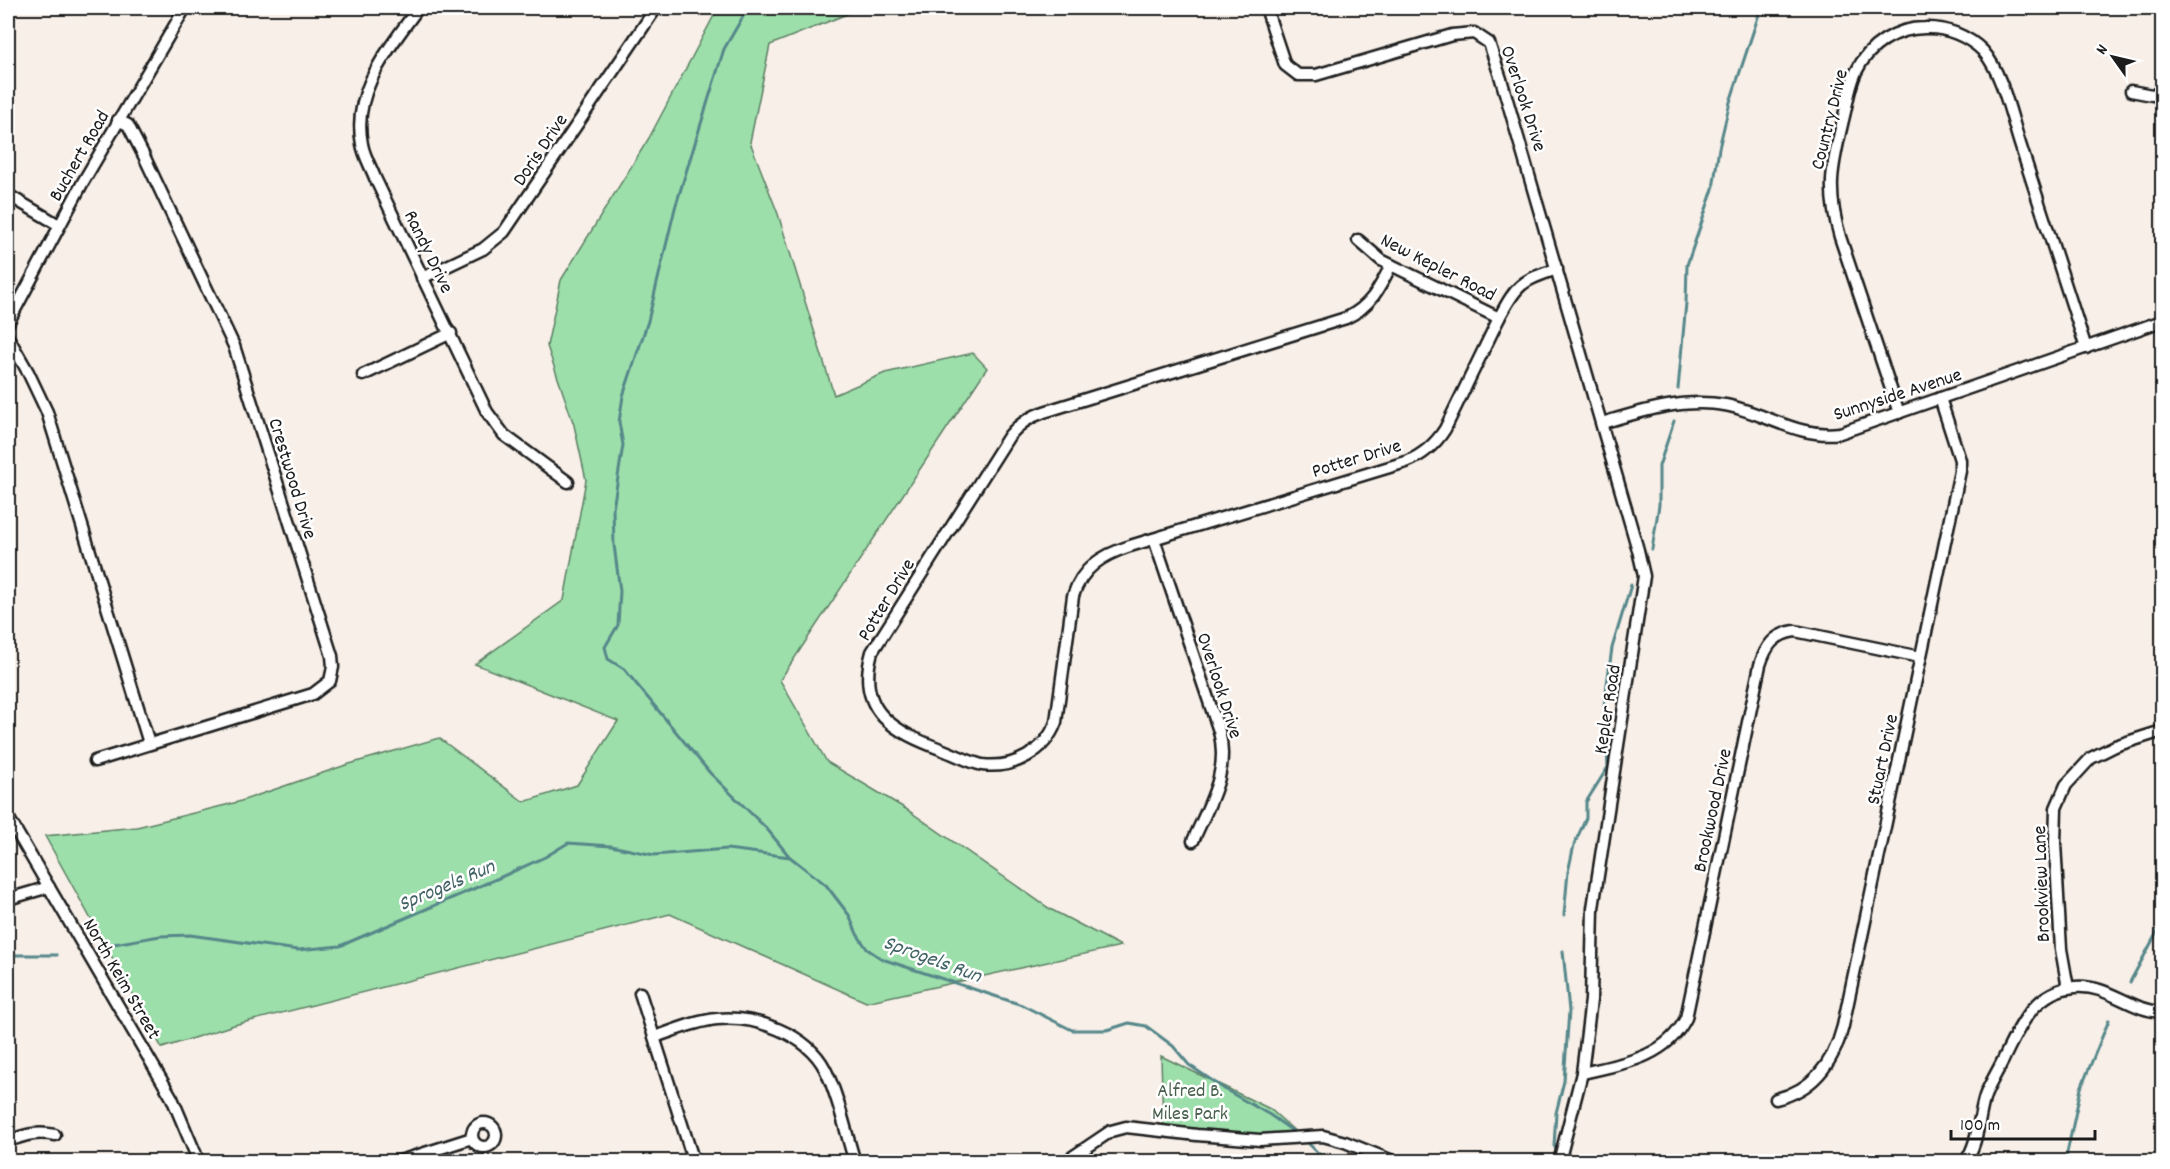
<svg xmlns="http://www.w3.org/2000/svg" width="2170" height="1169" font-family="Dekko,sans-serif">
  <rect width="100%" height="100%" fill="#f7efe8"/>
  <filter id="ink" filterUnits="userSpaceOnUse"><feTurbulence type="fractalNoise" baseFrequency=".0167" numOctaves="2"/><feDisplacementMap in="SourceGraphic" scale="12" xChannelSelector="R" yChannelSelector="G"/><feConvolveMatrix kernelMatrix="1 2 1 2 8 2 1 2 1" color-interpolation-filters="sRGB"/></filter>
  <g filter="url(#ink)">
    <!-- green -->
    <g fill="#9cdfaa" stroke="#5c7e63" stroke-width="1.5">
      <polygon points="718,8 862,8 770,45 750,142 778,214 834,395 885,373 973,353 987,368 780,680 827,762 906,809 1050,909 1121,946 866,1002 670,914 234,1025 162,1048 45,836 137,827 238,802 346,765 439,738 524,802 577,785 618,721 475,664 564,600 586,480 574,425 547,346 561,280 649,138"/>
      <polygon points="1161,1056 1270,1109 1297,1133 1248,1135 1163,1125"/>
    </g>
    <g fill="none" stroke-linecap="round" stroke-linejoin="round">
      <!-- stream -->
      <g stroke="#56878a" stroke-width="3">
        <polyline points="748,8 724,49 675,208 648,321 623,396 619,422 623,445 613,509 614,545 620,591 618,625 605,647 608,659 624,669 710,773 767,829 789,856"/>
        <polyline points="1678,389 1686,303 1687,265 1713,189 1719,148 1730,102 1761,8"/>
        <polyline points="1652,549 1659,505 1659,466 1674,421"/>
        <polyline points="1564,915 1568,872 1574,845 1586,818 1586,802 1608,767 1604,706 1612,648 1631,585"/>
        <polyline points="114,944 160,936 190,935 298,950 340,946 501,877 545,857 568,843 611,846 654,855 727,849 790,857 826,885 849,915 857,934 867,949 882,959 1022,1005 1072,1030 1107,1030 1129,1023 1146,1026 1173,1046 1189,1065 1226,1090 1270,1115 1297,1134"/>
        <polyline points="8,955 57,955"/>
        <polyline points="2130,982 2162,923"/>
        <polyline points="1305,1140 1327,1162"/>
        <polyline points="1559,1153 1554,1146 1556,1113 1564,1081 1569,1011 1563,951"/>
        <polyline points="2065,1162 2081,1088 2109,1020"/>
      </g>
      <defs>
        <g id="minor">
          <path d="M418 8C390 48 351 91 362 144 364 156 371 167 375 178L487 412 504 435 568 482"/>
          <polyline points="1266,8 1285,65 1298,75 1316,75 1452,35 1474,33 1489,43 1501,79 1638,550 1644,576 1593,908 1591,1000 1582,1073 1559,1162"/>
          <polyline points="2131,91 2152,95 2162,92"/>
          <polyline points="8,195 59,225"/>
          <path d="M1358 240 1381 260 1499 318C1517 284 1521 281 1557 269"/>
          <path d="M1391 265C1380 288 1370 307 1346 318L1044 412C1029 417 1019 424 1009 436L872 652C855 712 895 732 943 750 956 755 969 762 982 765 1014 769 1045 752 1056 722L1073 596C1082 567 1103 555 1130 546L1406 462C1423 455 1435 445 1445 429L1499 318"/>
          <polyline points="422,278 483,249 504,232 656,8"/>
          <polyline points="8,323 83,182 185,8"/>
          <polyline points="8,337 28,372 47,412 149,743"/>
          <polyline points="363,375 451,333"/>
          <path d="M1899 413 1840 237C1826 190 1832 166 1843 120 1847 105 1849 87 1856 72 1869 45 1896 28 1925 28 1946 27 1968 36 1983 51 2002 72 2011 116 2020 144 2042 212 2064 280 2086 348"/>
          <path d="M1602 423C1642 411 1682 398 1725 405 1764 412 1799 439 1840 433L2162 321"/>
          <path d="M1154 539 1219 731C1230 772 1209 804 1193 841"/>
          <polyline points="95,761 313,694 330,681 333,667 332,656 234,346 144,156 128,125 118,120"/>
          <polyline points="8,817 172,1098 199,1162"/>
          <polyline points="8,899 49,887"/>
          <polyline points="2068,988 2061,949 2055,843 2056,808 2066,785 2091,758 2115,746 2162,731"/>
          <polyline points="640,993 694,1162"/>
          <path d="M655 1037C675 1030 696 1021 717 1019 755 1015 807 1034 825 1069 839 1097 845 1131 855 1162"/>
          <path d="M1582 1073C1622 1064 1666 1058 1686 1018L1760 665C1766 646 1774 634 1795 631L1920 657"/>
          <path d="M1776 1099C1814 1090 1834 1061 1843 1026L1960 471V460L1940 398"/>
          <circle cx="484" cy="1135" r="12"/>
          <path d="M8 1141C25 1135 37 1131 55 1135"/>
          <polyline points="397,1162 472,1138"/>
          <polyline points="1065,1162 1111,1131 1126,1127 1197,1135 1260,1140 1323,1136 1345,1142 1395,1162"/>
          <path d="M1965 1162C1979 1142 1978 1118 1985 1096 1990 1083 1998 1071 2004 1058 2019 1027 2035 990 2075 987 2108 984 2130 1011 2162 1012"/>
        </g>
      </defs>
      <!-- minor casing -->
      <use href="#minor" stroke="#1c1c1c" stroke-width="15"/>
      <!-- minor -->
      <use href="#minor" stroke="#fff" stroke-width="10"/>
    </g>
  </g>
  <g text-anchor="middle" stroke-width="5" stroke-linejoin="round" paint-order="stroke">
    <!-- street labels -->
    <g font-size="20" fill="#1c1c1c" stroke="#fff">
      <text transform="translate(1525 98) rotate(72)" y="7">Overlook Drive</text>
      <text transform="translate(1828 119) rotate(-76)" y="7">Country Drive</text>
      <text transform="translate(539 149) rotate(-56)" y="7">Doris Drive</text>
      <text transform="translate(78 155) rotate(-60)" y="7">Buchert Road</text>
      <text transform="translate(430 251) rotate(64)" y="7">Randy Drive</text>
      <text transform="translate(1439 266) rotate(27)" y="7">New Kepler Road</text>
      <text transform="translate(1897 393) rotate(-18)" y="7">Sunnyside Avenue</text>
      <text transform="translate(1356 457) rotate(-17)" y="7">Potter Drive</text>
      <text transform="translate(294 478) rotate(73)" y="7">Crestwood Drive</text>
      <text transform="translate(885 599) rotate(-59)" y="7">Potter Drive</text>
      <text transform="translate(1221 685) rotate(72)" y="7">Overlook Drive</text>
      <text transform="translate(1606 709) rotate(-81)" y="7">Kepler Road</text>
      <text transform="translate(1881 759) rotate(-78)" y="7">Stuart Drive</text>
      <text transform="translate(1711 810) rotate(-78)" y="7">Brookwood Drive</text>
      <text transform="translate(2040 884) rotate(-92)" y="7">Brookview Lane</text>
      <text transform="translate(123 978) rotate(60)" y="7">North Keim Street</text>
    </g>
    <!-- park labels -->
    <g font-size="20" fill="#49604e" stroke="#fff">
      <text x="1190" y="1096">Alfred B.<tspan x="1190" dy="23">Miles Park</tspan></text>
    </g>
    <!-- water labels -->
    <g font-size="21" font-style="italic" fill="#426365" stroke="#fff">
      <text transform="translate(446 884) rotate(-23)" y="7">Sprogels Run</text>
      <text transform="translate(933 958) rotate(20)" y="7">Sprogels Run</text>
    </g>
  </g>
  <!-- margin -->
  <rect width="2170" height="1169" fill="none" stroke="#fff" stroke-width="30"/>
  <rect x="15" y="15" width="2140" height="1139" fill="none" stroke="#1c1c1c" stroke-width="2" filter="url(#ink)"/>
  <!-- north arrow -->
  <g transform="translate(2113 57) rotate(304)" stroke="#ffffff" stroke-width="4.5" paint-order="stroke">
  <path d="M0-4.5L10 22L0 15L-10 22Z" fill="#1c1c1c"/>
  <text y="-9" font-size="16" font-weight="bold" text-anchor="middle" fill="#1c1c1c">N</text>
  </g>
  <!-- scale -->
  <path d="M1951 1130v9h144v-9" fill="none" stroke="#1c1c1c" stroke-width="3"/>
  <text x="1960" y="1130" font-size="18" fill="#1c1c1c" stroke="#ffffff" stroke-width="4.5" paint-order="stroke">100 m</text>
</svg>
